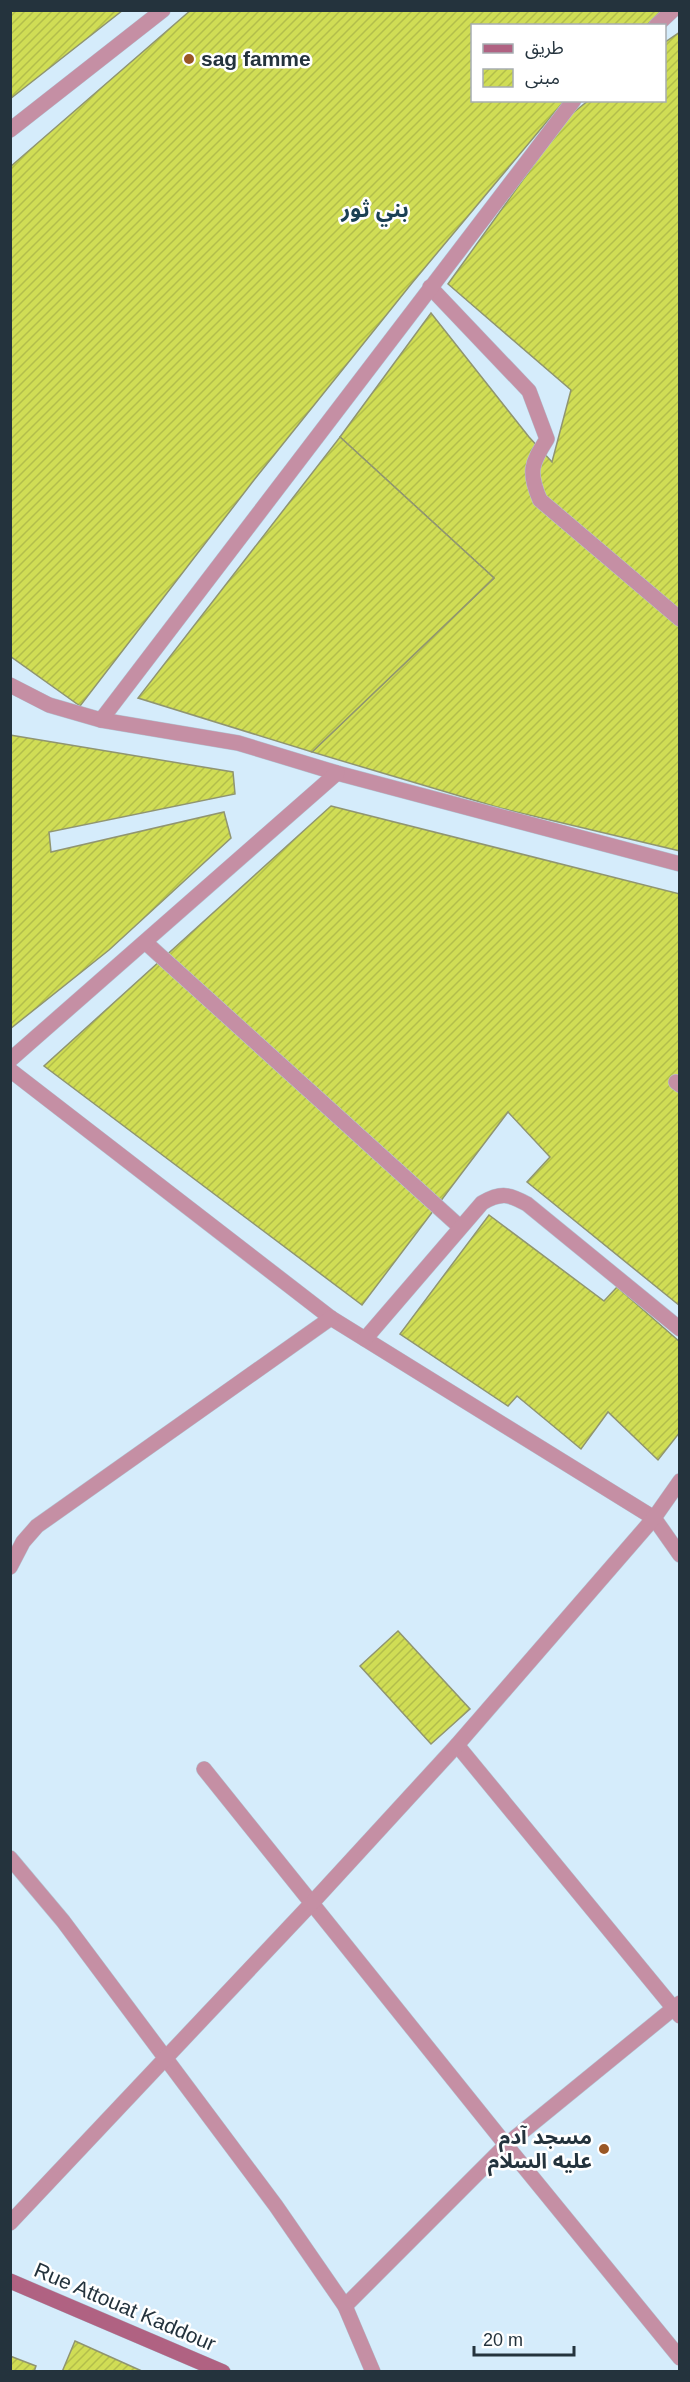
<svg xmlns="http://www.w3.org/2000/svg" width="690" height="2382" font-family="Helvetica,'Noto Sans Arabic',sans-serif">
  <defs>
    <pattern id="building-hatch" width="6" height="6" patternUnits="userSpaceOnUse" patternTransform="scale(1.5)"><rect width="6" height="6" fill="#d0dd55"/><path d="M-1 1l2-2M0 6l6-6M5 7l2-2" fill="none" stroke="#b2be4b"/></pattern>
  </defs>
  <rect width="100%" height="100%" fill="#d5ecfb"/>
  <!-- building -->
  <g fill="url(#building-hatch)" stroke="#909570" stroke-width="1.5">
    <polygon points="10,10 123,10 10,99"/>
    <polygon points="191,10 662,10 646,26 472,26 472,100 565,100 412,283 254,480 80,706 10,656 10,167"/>
    <polygon points="680,32 680,851 500,808 312,752 494,578 340,437 431,313 529,437 552,462 571,390 448,284 568,117 589,100 664,100 664,43"/>
    <polygon points="340,437 494,578 312,752 138,698"/>
    <polygon points="10,735 233,772 235,794 49,832 51,852 224,812 231,838 109,950 10,1029"/>
    <polygon points="331,806 680,894 680,1306 527,1182 550,1157 508,1112 362,1305 44,1066"/>
    <polygon points="489,1215 604,1301 617,1287 680,1342 680,1432 658,1460 608,1412 581,1449 517,1396 508,1406 400,1334"/>
    <polygon points="398,1631 470,1709 431,1744 360,1666"/>
    <polygon points="75,2341 144,2372 62,2372"/>
    <polygon points="10,2356 36,2366 34,2372 10,2372"/>
  </g>
  <g fill="none" stroke-linecap="round" stroke-linejoin="round">
    <defs>
      <g id="street">
        <polyline points="656,26 673,10"/>
        <polyline points="10,130 163,10"/>
        <path d="M430 287 529 391 547 439C531 464 528 472 540 500L680 619"/>
        <polyline points="10,685 49,705 101,720 238,743 337,773 680,864"/>
        <polyline points="101,720 574,100"/>
        <polyline points="145,942 460,1227"/>
        <polyline points="10,1060 337,773"/>
        <polyline points="10,1070 331,1318 654,1518 680,1555"/>
        <polyline points="676,1082 680,1085"/>
        <path d="M365 1339 482 1203C501 1192 509 1194 527 1204L680 1329"/>
        <polyline points="10,1567 23,1542 37,1526 331,1318"/>
        <polyline points="457,1745 680,2016"/>
        <polyline points="204,1769 506,2145 345,2306"/>
        <polyline points="10,1858 63,1921 276,2206 345,2306 373,2372"/>
        <polyline points="680,2003 506,2145 680,2358"/>
        <polyline points="10,2223 311,1904 457,1745 654,1518 680,1481"/>
      </g>
      <polyline id="secondary" points="10,2281 223,2372"/>
    </defs>
    <!-- street casing -->
    <use href="#street" stroke="#b2c7d5" stroke-width="16"/>
    <!-- secondary casing -->
    <use href="#secondary" stroke="#b2c7d5" stroke-width="16"/>
    <!-- street -->
    <use href="#street" stroke="#c58fa4" stroke-width="15"/>
    <!-- secondary -->
    <use href="#secondary" stroke="#b06282" stroke-width="15"/>
  </g>
  <!-- markers -->
  <g fill="#995725" stroke="#fff" stroke-width="2">
    <circle cx="189" cy="59" r="6"/>
    <circle cx="604" cy="2149" r="6"/>
  </g>
  <g text-anchor="middle" stroke-width="5" stroke-linejoin="round" paint-order="stroke">
    <!-- poi labels -->
    <g font-size="21" font-weight="bold" fill="#24333d" stroke="#fff" text-anchor="start">
      <text x="201" y="66">sag famme</text>
      <text x="592" y="2144" text-anchor="end">مسجد آدم<tspan x="592" dy="24">عليه السلام</tspan></text>
    </g>
    <!-- street labels -->
    <g font-size="21" fill="#24333d" stroke="#fff">
      <text transform="translate(125 2307) rotate(23)" y="7">Rue Attouat Kaddour</text>
    </g>
    <!-- neighbourhood labels -->
    <g font-size="22" font-weight="bold" fill="#1b4053" stroke="#fff">
      <text x="375" y="217">بني ثور</text>
    </g>
  </g>
  <!-- border -->
  <rect width="690" height="2382" fill="none" stroke="#24333d" stroke-width="24"/>
  <!-- legend -->
  <rect x="471" y="24" width="195" height="78" fill="#ffffff" stroke="#a7adb1" stroke-width="1.5"/>
  <rect x="483" y="44" width="30" height="9" fill="#b06282" stroke="#a7adb1" stroke-width="1.5"/>
  <text x="525" y="54" font-size="18" fill="#24333d">طريق</text>
  <rect x="483" y="69" width="30" height="18" fill="url(#building-hatch)" stroke="#a7adb1" stroke-width="1.5"/>
  <text x="525" y="84" font-size="18" fill="#24333d">مبنى</text>
  <!-- scale -->
  <path d="M474 2346v9h100v-9" fill="none" stroke="#24333d" stroke-width="3"/>
  <text x="483" y="2346" font-size="18" fill="#24333d" stroke="#ffffff" stroke-width="4.5" paint-order="stroke">20 m</text>
</svg>
